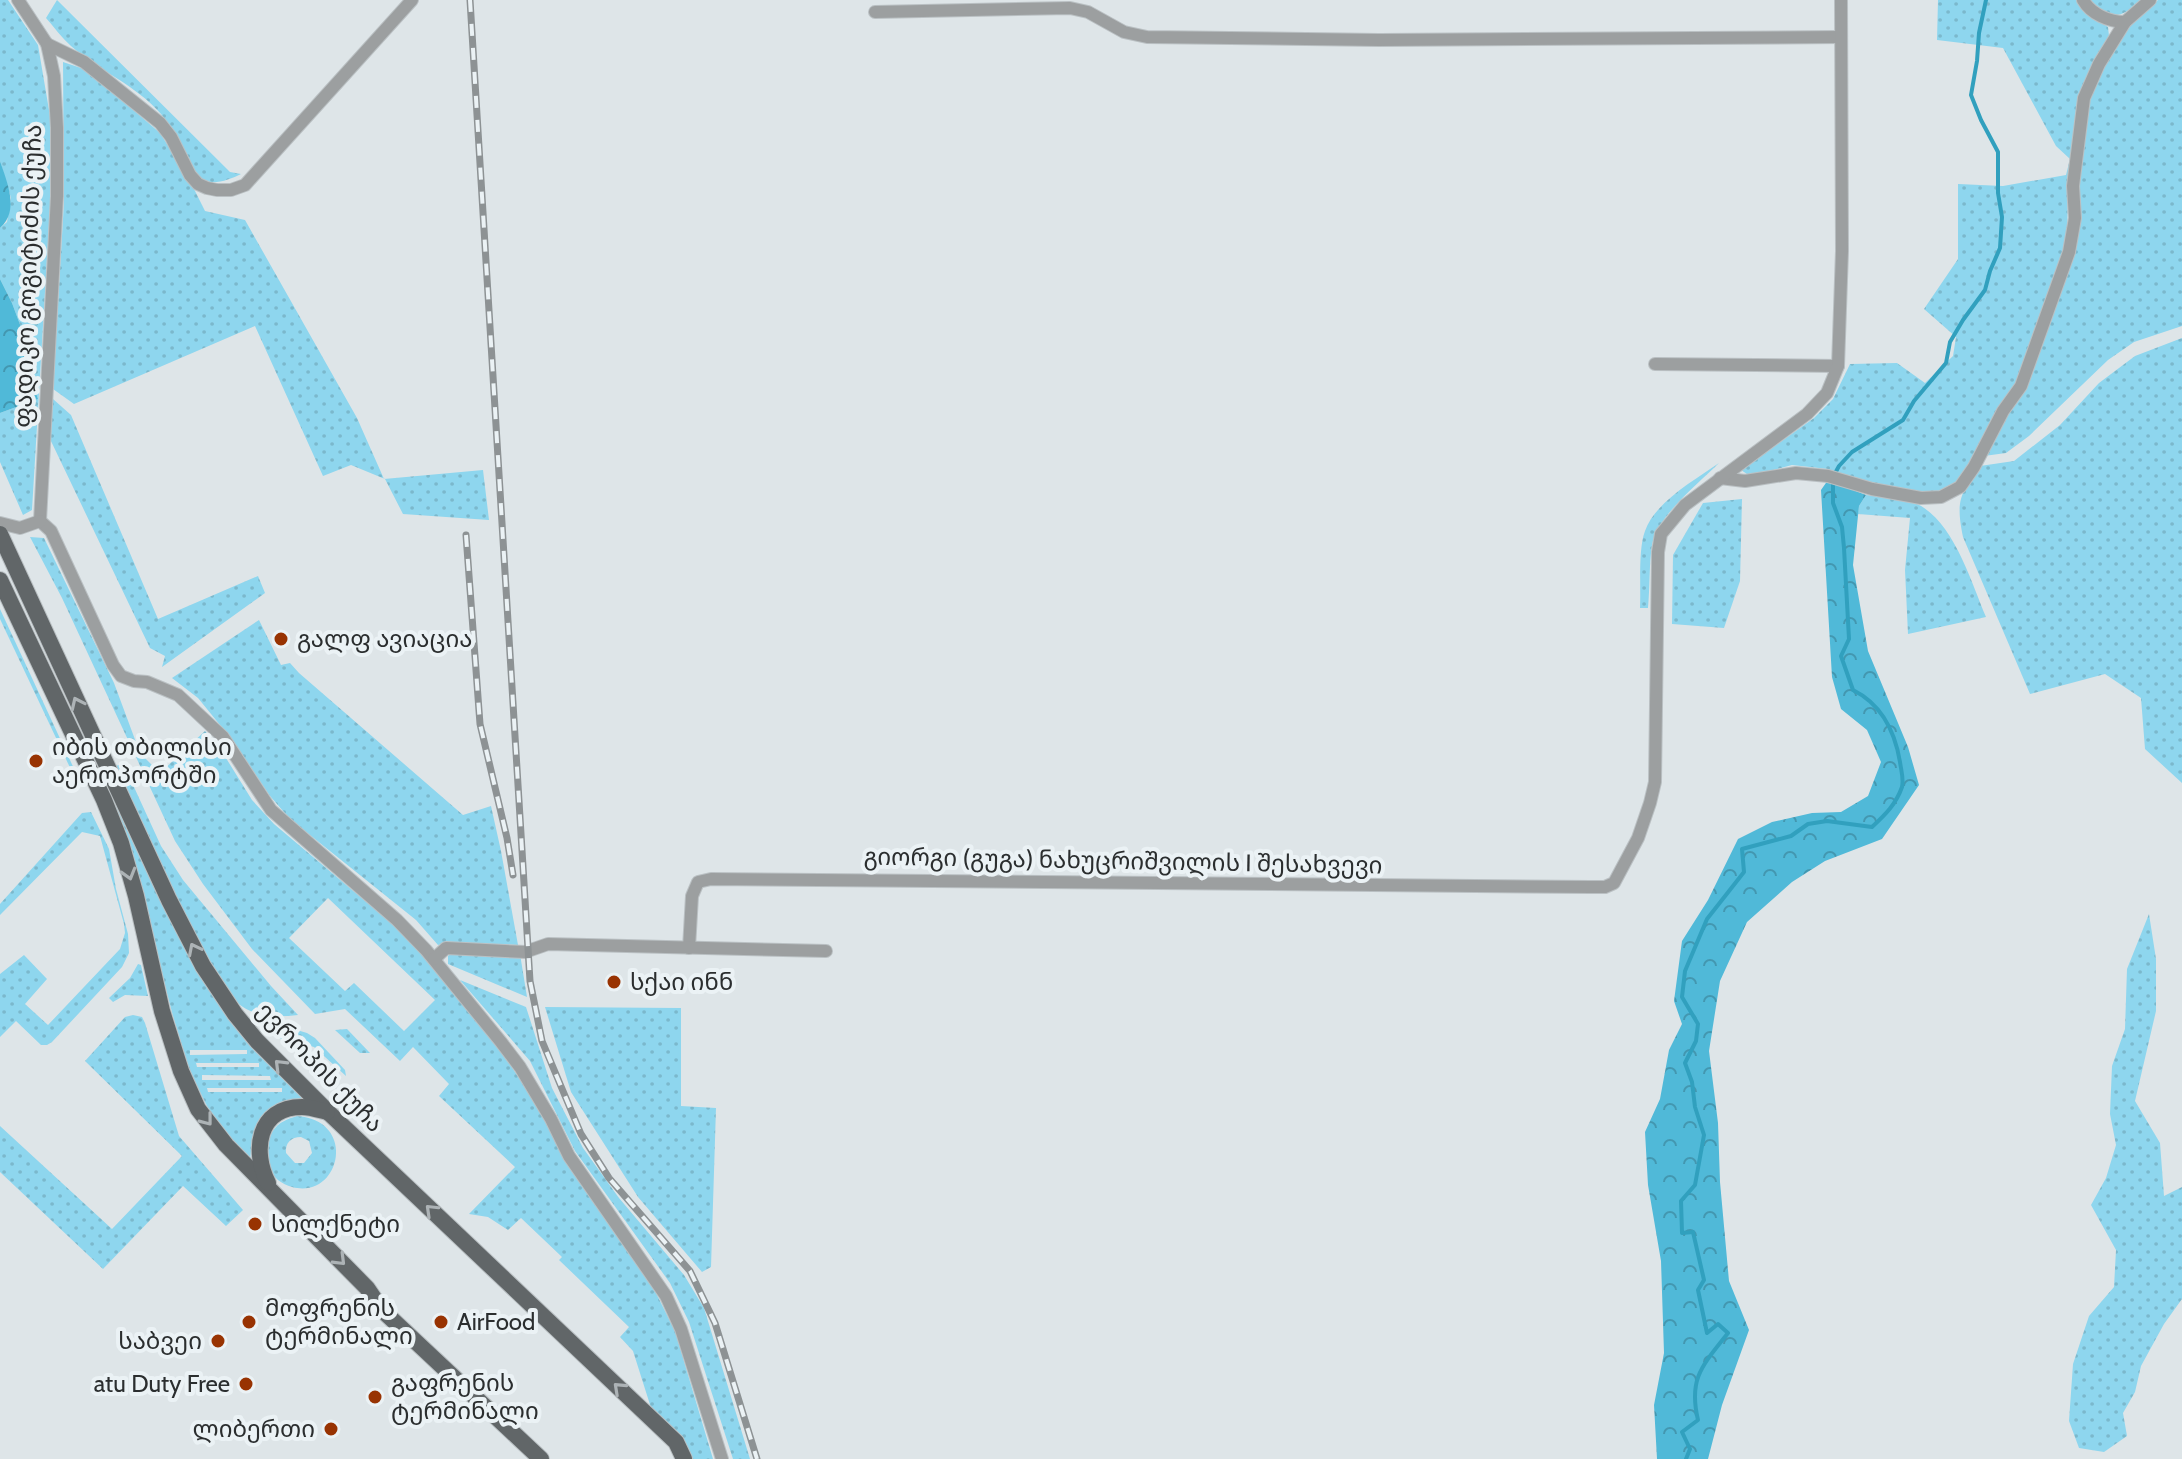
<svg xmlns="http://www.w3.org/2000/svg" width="2182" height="1459" font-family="Cabin,'Noto Sans Georgian',sans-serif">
  <defs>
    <pattern id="grass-dots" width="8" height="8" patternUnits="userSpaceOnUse" patternTransform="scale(2)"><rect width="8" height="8" fill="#8ed6ee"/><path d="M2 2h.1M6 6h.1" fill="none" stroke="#7bb8cc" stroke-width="1.8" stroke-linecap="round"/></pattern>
    <pattern id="forest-crowns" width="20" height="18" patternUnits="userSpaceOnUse" patternTransform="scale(2)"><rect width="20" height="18" fill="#50b9d8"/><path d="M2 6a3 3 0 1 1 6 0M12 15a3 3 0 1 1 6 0" fill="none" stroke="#4397b0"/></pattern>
  </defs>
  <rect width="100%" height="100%" fill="#dee5e8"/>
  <!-- grass -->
  <g fill="url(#grass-dots)" fill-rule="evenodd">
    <polygon points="0,0 8,0 38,45 50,116 50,208 32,510 23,515 0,462 0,413 38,399 25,360 25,338 12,303 0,279 0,228 7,222 11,198 0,161"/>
    <path d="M57 0 230 172 241 174C231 179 216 185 205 181 184 172 176 131 161 114 136 85 99 71 71 46 62 38 54 27 46 18Z"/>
    <polygon points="1938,0 2077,0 2082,9 2108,27 2109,36 2079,97 2068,184 2067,247 2018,384 1959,484 1941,492 1921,494 1862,484 1828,469 1792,465 1750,476 1741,470 1814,418 1833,399 1850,364 1897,363 1925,383 1953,356 1956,337 1924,309 1958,259 1958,184 2003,186 2066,175 2070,159 2056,146 2003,48 1937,40"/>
    <path d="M2086 0H2141C2116 23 2112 17 2086 0Z"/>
    <polygon points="2158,0 2182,0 2182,326 2134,342 2108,360 2029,436 2006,453 1984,456 2036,354 2075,251 2080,215 2077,180 2088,97 2121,34"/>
    <polygon points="63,62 87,70 160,133 189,179 205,211 245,220 357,418 384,479 483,470 489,520 403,514 385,479 351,465 323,476 255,326 74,404 53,389 64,202"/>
    <path d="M2182 338V783L2145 749 2141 698 2105 674 2030 694 1963 537C1956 502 1959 495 1980 466L2014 461 2060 425 2099 383 2135 356Z"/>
    <polygon points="53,399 71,415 158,619 258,576 265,593 162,667 165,656 150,648 50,439"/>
    <path d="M1719 463C1698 484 1658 515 1652 545 1649 565 1650 587 1648 608H1640C1641 588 1638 549 1645 531 1655 502 1695 480 1719 463Z"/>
    <path d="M1866 495C1881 497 1901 497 1915 503 1953 519 1971 582 1986 617L1908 634 1905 570 1910 518 1858 514 1859 506Z"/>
    <polygon points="1742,499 1740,581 1724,628 1672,624 1673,555 1703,503"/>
    <path d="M30 537 44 538 114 683 140 753 160 773 205 731 221 750 252 800 274 824 396 927 432 966 503 1054 533 1099 587 1193 654 1289 675 1331 713 1459H690L652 1411 633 1351 620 1337 629 1327 559 1260 562 1257 521 1218 508 1230 488 1217 469 1214 515 1167 439 1096 449 1084 413 1047 400 1061 345 1009 315 1014 252 949 203 884 175 841 62 598ZM328 898 435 1000 404 1031 354 983 345 991 289 938Z"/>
    <polygon points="0,609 76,773 73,774 0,619"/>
    <polygon points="259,620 281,665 290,663 299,673 463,815 491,806 501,851 518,945 448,942 438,945 416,920 290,819 270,796 233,741 198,698 172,678"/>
    <path d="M123 763 161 846 183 880 271 986 298 1015C279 1017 260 1018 243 1007 233 1001 227 988 221 978 177 913 148 838 114 767Z"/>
    <path d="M110 791 161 895 304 1099C265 1102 253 1125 250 1161L212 1116 190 1072 173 1016 128 844 106 793ZM190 1050H247V1054L190 1055ZM196 1063H259V1067H197ZM202 1075 270 1076 271 1080H202ZM207 1088H282V1092H208Z"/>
    <polygon points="91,812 109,849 116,889 128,934 129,953 122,967 52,1042 47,1045 41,1045 16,1021 0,1037 0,974 24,955 47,979 25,1004 48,1025 120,949 125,933 124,924 100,836 82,832 0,915 0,904 82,813"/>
    <polygon points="2149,914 2156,959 2156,1011 2135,1101 2160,1143 2164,1196 2182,1187 2182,1299 2164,1324 2141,1366 2135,1392 2123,1413 2127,1436 2104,1452 2079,1448 2069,1421 2073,1364 2089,1316 2114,1287 2116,1250 2091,1205 2106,1178 2116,1145 2110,1114 2112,1066 2125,1029 2127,969"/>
    <polygon points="452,952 520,954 527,997 448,964 448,956"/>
    <polygon points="138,964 141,965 148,996 125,995 113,1002 109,998 130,978"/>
    <polygon points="460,980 526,1007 552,1088 583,1148 619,1198 684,1275 704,1308 750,1459 733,1459 689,1322 670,1283 575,1151 530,1061"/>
    <polygon points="545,1007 681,1008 681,1106 716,1108 711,1267 702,1272 638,1197 571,1092"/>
    <polygon points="133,1015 142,1017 145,1023 179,1136 243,1210 226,1226 183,1186 103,1269 0,1172 0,1126 112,1229 182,1156 85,1061 125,1017"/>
    <polygon points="280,1025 307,1033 315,1038 345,1070 346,1076 314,1047 275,1037 271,1029 275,1026"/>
    <polygon points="347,1029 370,1053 360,1053 335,1030"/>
    <path d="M297 1116C358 1120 341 1200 292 1187 282 1184 273 1178 269 1168 266 1162 266 1157 267 1150 270 1129 277 1122 297 1116ZM301 1137 309 1141 312 1153 304 1163H295L286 1153C285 1143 291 1137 301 1137Z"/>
  </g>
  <!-- forest -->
  <g fill="url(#forest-crowns)">
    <path d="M0 161C7 182 20 211 0 228Z"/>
    <polygon points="0,279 12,303 25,338 25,360 38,399 0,413"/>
    <polygon points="1828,480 1866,495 1859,506 1853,565 1868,651 1908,747 1919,785 1882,839 1825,861 1792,882 1747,922 1720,981 1709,1051 1718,1123 1720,1182 1729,1281 1749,1330 1722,1405 1708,1459 1657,1459 1654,1405 1664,1353 1661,1261 1648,1185 1645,1132 1660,1099 1669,1050 1682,1024 1674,1001 1682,941 1708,900 1738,839 1772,822 1812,813 1841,812 1868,796 1881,762 1867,730 1841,709 1832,677 1821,490"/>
  </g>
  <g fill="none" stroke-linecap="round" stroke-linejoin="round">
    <!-- stream -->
    <path stroke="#31a0be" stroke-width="4" d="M1686 1459 1690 1449 1682 1432 1698 1420C1688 1378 1703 1365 1728 1333L1718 1324 1707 1333 1698 1290 1704 1280 1693 1232 1682 1233 1681 1201 1695 1185 1704 1135 1695 1107 1692 1082 1685 1063 1696 1041 1698 1024 1682 997 1685 971 1707 919 1744 872 1742 849 1791 836 1808 824 1827 821 1872 827C1886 814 1896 804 1902 787 1904 779 1901 770 1900 762 1895 732 1881 704 1853 690L1841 656 1849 639 1844 548 1842 527 1833 503V477L1839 466 1852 452 1903 420 1914 401 1946 363 1950 342 1963 320 1985 290 1990 271 2000 248 2002 217 1998 193V152L1981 120 1971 95 1977 61 1979 33 1986 0"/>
    <defs>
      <g id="minor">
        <polyline points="18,0 47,44 54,76 57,128 57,196 40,521"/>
        <path d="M2083 0C2091 14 2109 22 2125 22"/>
        <polyline points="875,12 1070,8 1088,12 1124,32 1147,37 1379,40 1841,37"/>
        <polyline points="47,44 84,62 160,123 171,137 190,175 198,184 207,188 217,190 231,190 245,185 412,0"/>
        <polyline points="1655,364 1838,366"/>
        <polyline points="1720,478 1745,481 1796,473 1828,476 1872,489 1921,498 1941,497 1960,487 1974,467 2003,411 2021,386 2069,252 2075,218 2073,186 2084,98 2099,64 2125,22 2150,0"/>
        <polyline points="40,521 51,531 113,665 121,676 134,681 147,682 178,695 223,737 271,810 397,920 426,950 501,1042 520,1067 551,1119 569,1156 666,1296 681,1329 722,1459"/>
        <polyline points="0,523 20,528 40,521"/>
        <polyline points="689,948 692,896 698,882 711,879 1591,887 1605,887 1614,883 1638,838 1650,803 1655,782 1658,552 1661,534 1685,505 1807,414 1827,393 1838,366 1842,251 1841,0"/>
        <polyline points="434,959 446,948 525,952 548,944 826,951"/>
      </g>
      <g id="major">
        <polyline points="0,534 169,900 203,966 235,1014 257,1041 328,1112 676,1442 684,1459"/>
        <polyline points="0,580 104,800 121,843 136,896 162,1011 181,1071 198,1109 226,1145 367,1288 382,1310 541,1459"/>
        <path d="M268 1183C252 1152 257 1107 302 1107 310 1107 319 1110 327 1112"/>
      </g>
    </defs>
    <!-- minor casing -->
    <use href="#minor" stroke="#bac0c3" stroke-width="14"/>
    <!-- major casing -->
    <use href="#major" stroke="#bac0c3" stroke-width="18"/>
    <!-- minor -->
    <use href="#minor" stroke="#9c9fa0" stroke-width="12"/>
    <!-- major -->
    <use href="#major" stroke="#616668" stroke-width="16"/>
    <defs>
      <g id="rail">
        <polyline points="470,0 530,981 542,1041 581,1134 609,1178 690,1271 715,1323 757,1459"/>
        <polyline points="466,535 480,724 507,838 513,875"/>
      </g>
    </defs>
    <!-- rail casing -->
    <use href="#rail" stroke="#8d9294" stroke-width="7"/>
    <!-- rail -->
    <use href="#rail" stroke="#ebf2f5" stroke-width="4" stroke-dasharray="12" stroke-linecap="butt"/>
  </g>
  <!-- one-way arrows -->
  <defs><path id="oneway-chevron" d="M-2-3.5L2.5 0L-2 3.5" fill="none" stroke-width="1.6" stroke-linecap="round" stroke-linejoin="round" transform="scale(2)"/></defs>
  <g stroke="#adb3b6">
    <use href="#oneway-chevron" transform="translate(77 703) rotate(-115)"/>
    <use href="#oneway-chevron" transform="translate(129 874) rotate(74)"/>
    <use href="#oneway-chevron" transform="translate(194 949) rotate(-117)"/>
    <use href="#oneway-chevron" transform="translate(280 1065) rotate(-135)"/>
    <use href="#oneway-chevron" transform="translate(207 1120) rotate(52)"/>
    <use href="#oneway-chevron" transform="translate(431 1210) rotate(-136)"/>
    <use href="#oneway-chevron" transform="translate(340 1260) rotate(45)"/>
    <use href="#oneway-chevron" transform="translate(619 1388) rotate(-137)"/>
  </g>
  <!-- markers -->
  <g fill="#983302" stroke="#ebf2f5" stroke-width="3">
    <circle cx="281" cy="639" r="8"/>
    <circle cx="36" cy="761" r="8"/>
    <circle cx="614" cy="982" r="8"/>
    <circle cx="255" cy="1224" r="8"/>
    <circle cx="249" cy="1322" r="8"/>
    <circle cx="441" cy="1322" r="8"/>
    <circle cx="218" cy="1341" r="8"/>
    <circle cx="246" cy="1384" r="8"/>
    <circle cx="375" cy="1397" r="8"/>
    <circle cx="331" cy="1429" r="8"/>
  </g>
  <g text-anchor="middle" stroke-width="8" stroke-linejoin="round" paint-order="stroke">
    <!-- street labels -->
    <g font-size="24" fill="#2b2e2f" stroke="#ebf2f5">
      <text transform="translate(28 276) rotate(-88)" y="8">ფადიკო გოგიტიძის ქუჩა</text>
      <text transform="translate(1123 861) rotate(1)" y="8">გიორგი (გუგა) ნახუცრიშვილის I შესახვევი</text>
      <text transform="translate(320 1067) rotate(46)" y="8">ევროპის ქუჩა</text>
    </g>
    <!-- poi labels -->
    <g font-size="24" fill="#2b2e2f" stroke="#ebf2f5" text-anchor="start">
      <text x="297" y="647">გალფ ავიაცია</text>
      <text x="52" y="755">იბის თბილისი<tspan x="52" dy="28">აეროპორტში</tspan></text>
      <text x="630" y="990">სქაი ინნ</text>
      <text x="271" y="1232">სილქნეტი</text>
      <text x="265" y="1316">მოფრენის<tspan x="265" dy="28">ტერმინალი</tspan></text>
      <text x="457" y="1330">AirFood</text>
      <text x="202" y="1349" text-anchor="end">საბვეი</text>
      <text x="391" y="1391">გაფრენის<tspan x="391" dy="28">ტერმინალი</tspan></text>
      <text x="230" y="1392" text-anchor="end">atu Duty Free</text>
      <text x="315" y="1437" text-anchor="end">ლიბერთი</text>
    </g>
  </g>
</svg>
